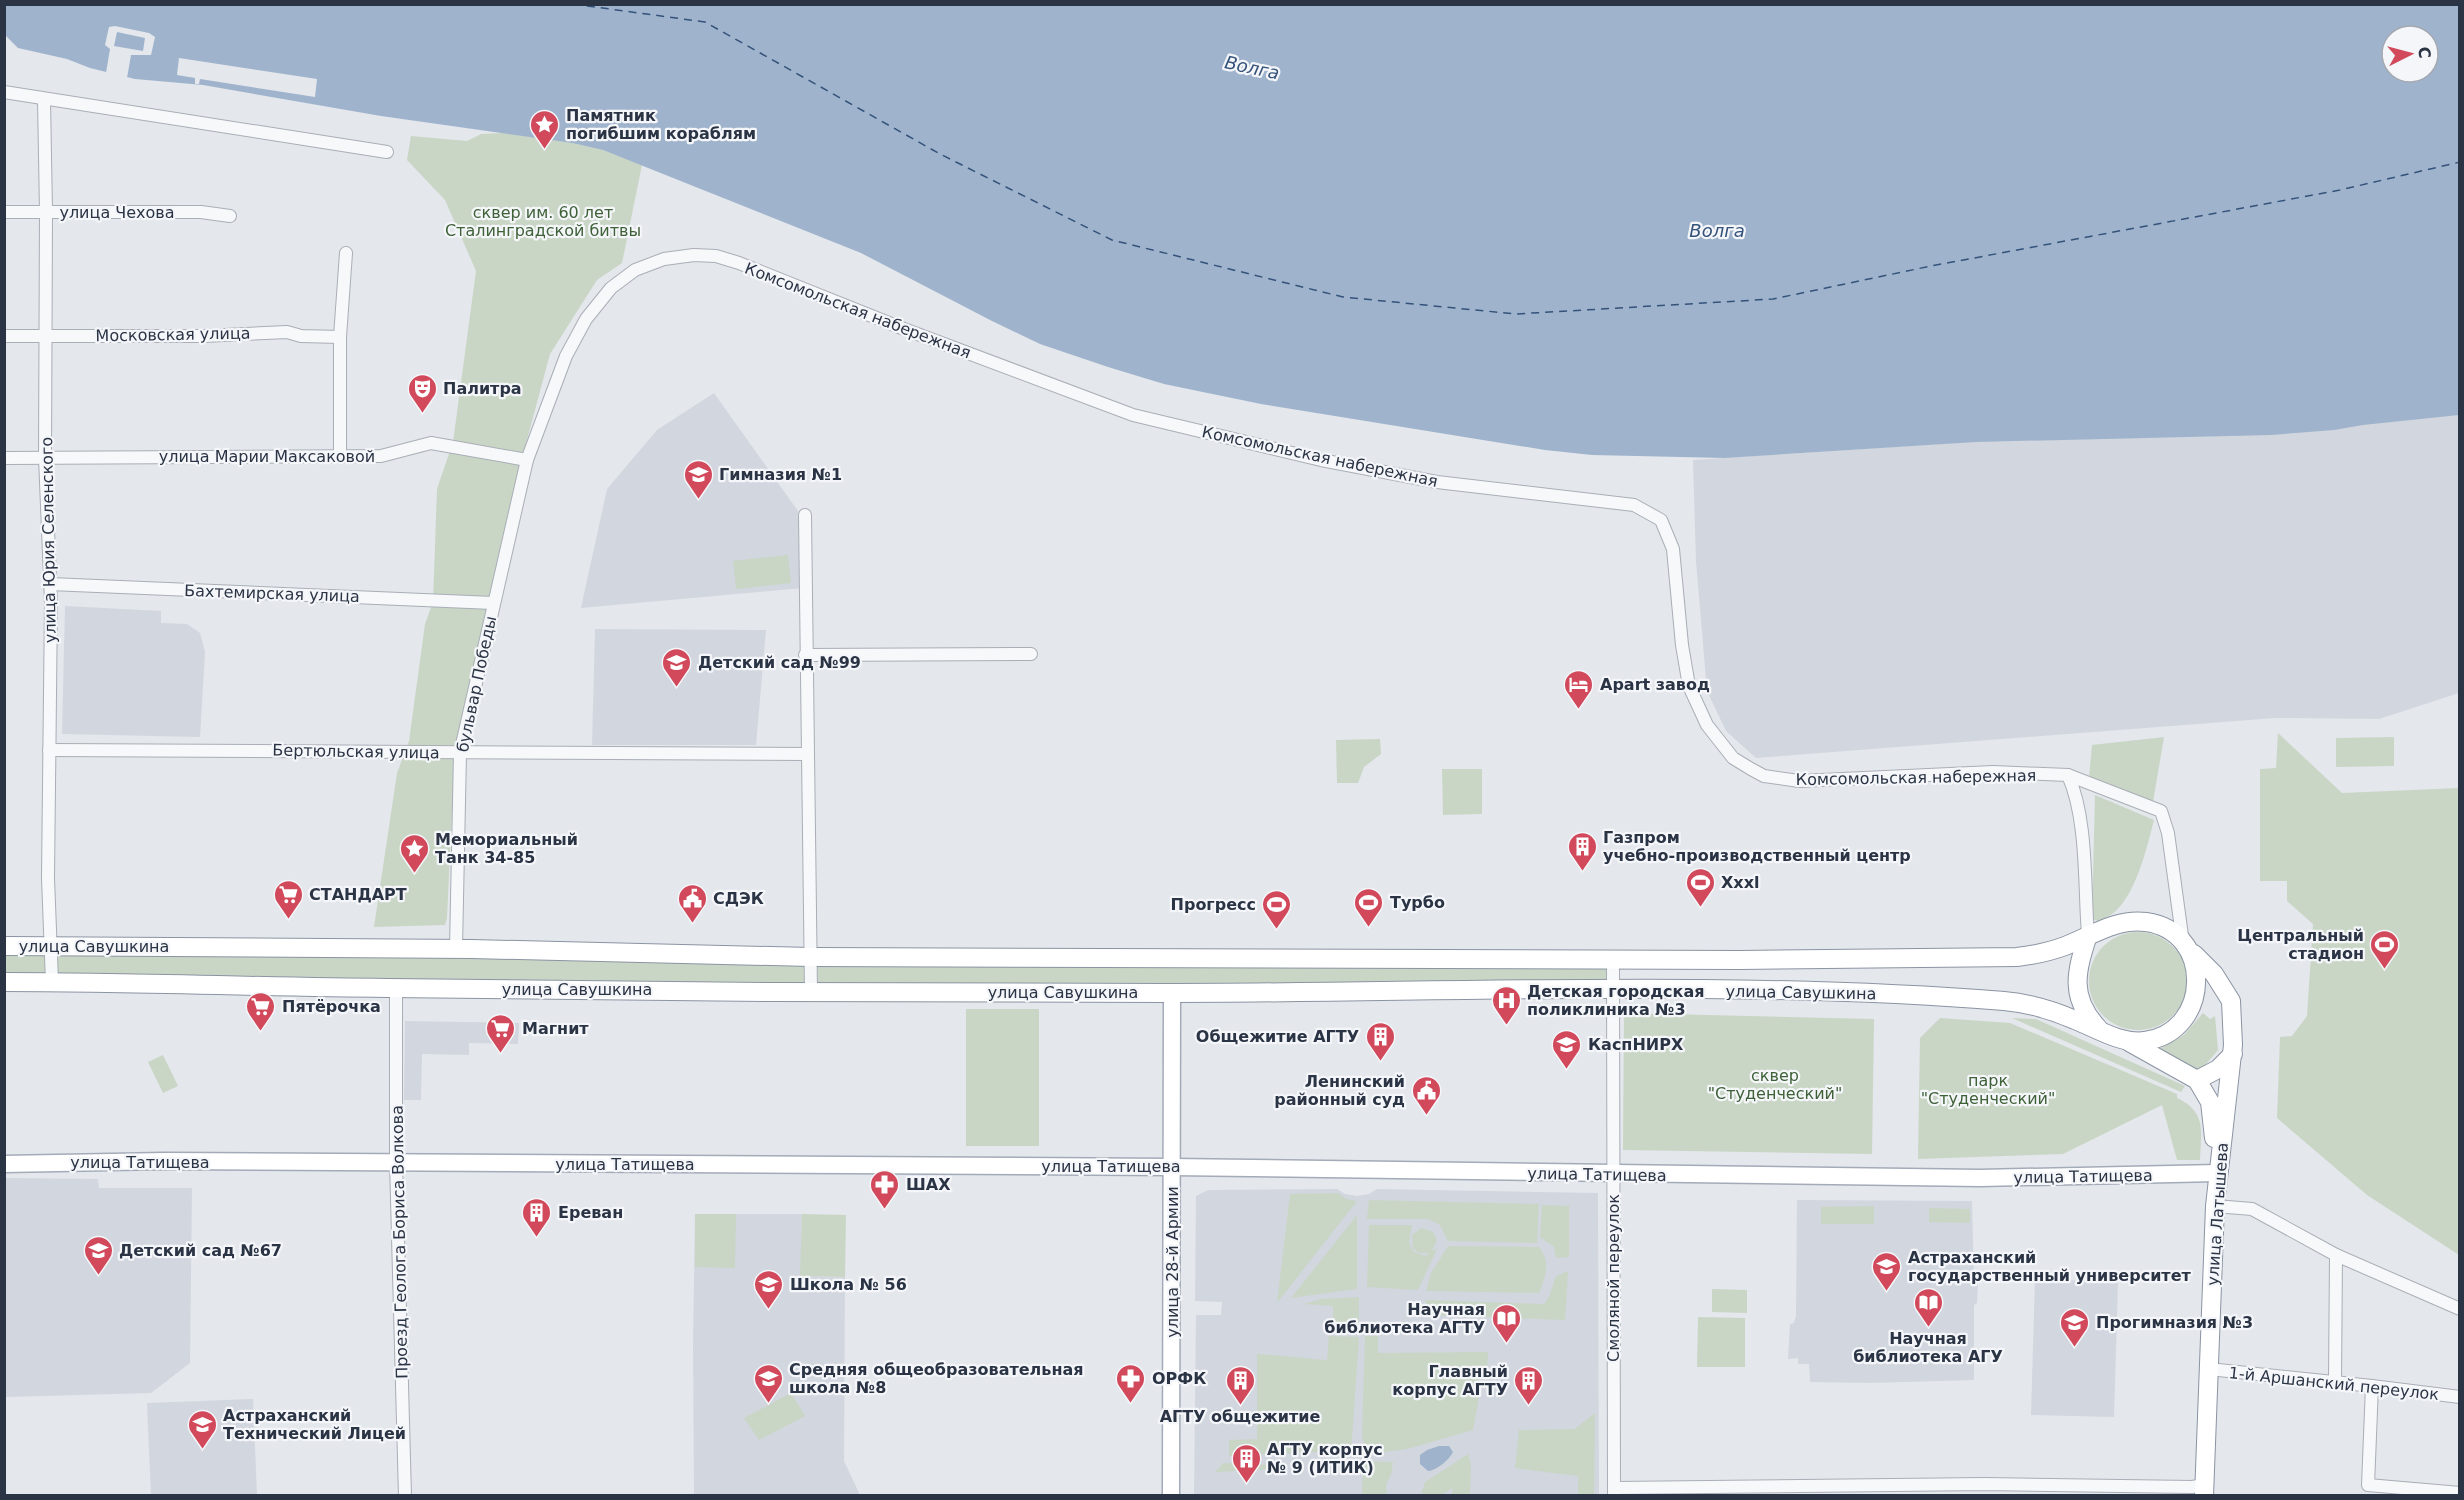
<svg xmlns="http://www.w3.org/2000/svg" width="2464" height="1500" font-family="'DejaVu Sans',sans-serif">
  <rect width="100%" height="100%" fill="#e4e7ec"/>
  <!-- built -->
  <g fill="#d2d6de">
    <polygon points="714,393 798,511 803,588 581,608 607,489 657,430"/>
    <polygon points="2459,410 2459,693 2379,719 2275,718 1756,758 1726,731 1707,691 1696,561 1693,460"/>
    <polygon points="65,606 161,611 161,623 187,624 200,633 205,652 200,737 62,734"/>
    <polygon points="595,629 766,630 756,745 592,745"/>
    <polygon points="405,1021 519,1023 518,1044 469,1043 469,1055 422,1054 421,1100 404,1100"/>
    <polygon points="5,1178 98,1179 99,1188 192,1188 190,1363 151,1393 5,1397"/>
    <polygon points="1337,1189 1345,1194 1357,1196 1369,1194 1377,1189 1598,1193 1599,1495 1194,1496 1196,1315 1221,1315 1222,1302 1195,1301 1196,1196 1208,1190"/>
    <polygon points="1797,1200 1972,1201 1974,1281 1978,1284 1977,1303 1974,1305 1974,1380 1871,1383 1810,1382 1809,1364 1798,1364 1798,1358 1788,1359 1790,1324 1794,1323 1796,1316"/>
    <polygon points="695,1214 802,1214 801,1276 845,1277 844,1461 860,1495 694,1495 693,1344"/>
    <polygon points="2035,1279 2118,1282 2114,1417 2031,1415"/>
    <polygon points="253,1399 257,1495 151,1495 147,1403"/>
  </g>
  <!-- green -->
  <g fill="#c9d6c5">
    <polygon points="504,133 572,143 603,150 642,165 622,263 597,280 550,354 524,451 455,748 447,918 445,925 374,927 397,773 409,741 425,624 433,602 437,489 453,442 476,271 445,200 407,160 411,136 467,141 481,134"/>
    <polygon points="788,555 791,583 736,589 733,561"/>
    <polygon points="2278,733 2342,793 2459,788 2459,1255 2367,1195 2277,1118 2280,1037 2292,1036 2307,1016 2313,924 2287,901 2287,881 2260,881 2260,769 2276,768"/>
    <polygon points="2164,737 2153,802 2089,778 2092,745"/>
    <polygon points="2394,737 2394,766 2336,767 2336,738"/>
    <polygon points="1380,739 1381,754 1364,767 1358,783 1337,783 1336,740"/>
    <polygon points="1442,769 1482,769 1482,814 1443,815"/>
    <path d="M2095 795 2154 820C2146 850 2133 913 2098 921L2092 919Z"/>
    <circle cx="2138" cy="981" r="49"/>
    <polygon points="5,947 1610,962 1609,984 811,991 5,982"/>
    <rect x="966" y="1009" width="73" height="137"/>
    <polygon points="1624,1013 1874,1019 1872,1154 1623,1150"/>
    <polygon points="2203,1013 2210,1019 2215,1016 2218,1050 2201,1070 2192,1071 2158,1050 2184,1035"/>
    <path d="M1940 1018 2010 1023 2177 1094V1098C2207 1112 2201 1131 2200 1160H2177L2162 1105 2063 1154 1918 1159 1920 1038Z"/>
    <polygon points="2012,1018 2036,1019 2185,1086 2181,1092"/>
    <polygon points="163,1055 178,1086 163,1093 148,1062"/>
    <polygon points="1338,1193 1346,1199 1357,1201 1277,1303 1290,1194"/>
    <polygon points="1369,1200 1539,1204 1537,1243 1448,1241 1440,1225 1428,1219 1367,1219"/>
    <polygon points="1542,1205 1569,1206 1569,1257 1556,1258 1554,1247 1540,1237"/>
    <polygon points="1874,1206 1874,1224 1821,1224 1821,1207"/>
    <polygon points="1929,1208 1970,1209 1970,1223 1929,1222"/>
    <polygon points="695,1214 736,1214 735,1268 695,1267"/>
    <polygon points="802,1214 846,1215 845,1277 800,1276"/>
    <polygon points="1357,1215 1357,1289 1291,1298"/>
    <polygon points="1369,1225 1412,1225 1409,1243 1414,1252 1425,1256 1430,1253 1419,1253 1413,1248 1412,1235 1422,1228 1433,1232 1437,1240 1432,1251 1437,1249 1418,1290 1367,1287"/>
    <path d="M1448 1246 1539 1247C1551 1263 1546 1276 1539 1293L1426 1291 1431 1273Z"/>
    <polygon points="1568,1271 1565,1320 1430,1315 1425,1300 1544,1304 1549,1297 1556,1276"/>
    <polygon points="1712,1289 1747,1290 1747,1313 1712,1312"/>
    <polygon points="1359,1297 1359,1331 1333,1329 1333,1306 1304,1304 1322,1299"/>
    <polygon points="1698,1317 1745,1318 1745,1367 1697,1367"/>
    <polygon points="1329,1336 1359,1337 1351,1453 1320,1452 1229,1456 1229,1440 1257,1439 1257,1354 1327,1360"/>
    <polygon points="1365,1336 1378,1336 1378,1353 1488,1352 1487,1368 1479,1371 1478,1403 1473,1430 1407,1449 1370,1454 1362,1438"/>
    <polygon points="791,1393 805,1416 759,1440 744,1418"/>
    <polygon points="1595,1413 1594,1495 1578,1495 1578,1476 1515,1468 1519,1430 1575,1429"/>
    <polygon points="1468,1454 1471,1464 1470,1495 1452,1495 1452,1488 1442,1495 1421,1495 1425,1482"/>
    <polygon points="1363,1461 1393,1462 1391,1475 1386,1484 1387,1495 1362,1495"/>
    <polygon points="1223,1463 1276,1465 1277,1469 1215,1472"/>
  </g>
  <!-- water -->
  <g fill="#9fb4cc" fill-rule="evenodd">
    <path d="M4 5H2459V415L2363 425 2334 430 2271 435 1976 442 1725 458 1592 455 1545 450 1261 404 1164 384 1108 367 1040 344 992 321 861 253 603 150 572 143 381 116 203 85 135 79 90 68 67 59 18 48 5 35ZM2392 36H2428V72H2392Z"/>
    <path d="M1439 1446H1449L1453 1452C1450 1459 1436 1471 1428 1471L1420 1464V1455L1427 1450Z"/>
  </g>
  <!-- pier -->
  <g fill="#e4e7ec" fill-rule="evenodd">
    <path d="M115 26 149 33 155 37 151 55H131L127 78 106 73 110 49 105 45 109 27ZM117 32 145 38 143 51 114 46Z"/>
    <polygon points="179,58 317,79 315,97 200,79 199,84 195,84 195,78 177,75"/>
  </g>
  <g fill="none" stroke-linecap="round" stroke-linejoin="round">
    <!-- ferry -->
    <polyline stroke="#34527a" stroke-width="1.5" stroke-dasharray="8 6" stroke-linecap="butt" points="573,4 705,22 940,154 1112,240 1343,297 1516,314 1773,299 1931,266 2340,190 2460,162"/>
    <defs>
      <g id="minor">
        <polyline points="4,92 387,152"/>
        <polyline points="44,99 46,212 45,458 51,602 48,878 52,982"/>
        <polyline points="4,212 201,212 230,216"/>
        <polyline points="4,336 204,336 287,332 301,336 340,337"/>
        <polyline points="340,455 340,337 346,253"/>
        <polyline points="4,458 381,456 431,443 527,460"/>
        <polyline points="805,515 811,991"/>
        <polyline points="50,584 493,603"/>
        <polyline points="805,655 1031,654"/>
        <polyline points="49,750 807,754"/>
        <path d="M2068 775C2088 820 2084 886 2088 935"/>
        <polyline points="456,948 460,753 527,460 566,356 586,319 611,288 635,270 664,259 694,255 716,256 739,263 904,329 1133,415 1321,460 1437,482 1634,505 1661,520 1673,549 1682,645 1689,686 1707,725 1733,758 1751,769 1764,776 1799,781 1993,772 2068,775 2161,811 2168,833 2183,943"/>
        <polyline points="1613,959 1614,1495"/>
        <polyline points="396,989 396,1162 405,1496"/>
        <polyline points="2215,1206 2252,1209 2336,1255 2460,1309"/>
        <polyline points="2209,1369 2372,1386 2460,1397"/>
        <polyline points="2335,1382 2336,1255"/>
        <polyline points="2372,1386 2368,1485 2460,1493"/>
        <polyline points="1614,1488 1985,1484 2192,1487 2205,1485"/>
      </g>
      <g id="major">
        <polyline points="4,1164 165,1161 1172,1167 1980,1178 2218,1173"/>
        <polyline points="1171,1496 1172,993"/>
      </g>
      <g id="highway">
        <path d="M2088 935C2076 972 2069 997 2098 1028"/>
        <path d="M4 946 472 949 811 957 1740 960 2017 957C2034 955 2049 952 2065 946 2091 936 2117 918 2146 922 2214 931 2212 1032 2145 1041 2120 1044 2098 1029 2075 1020 2054 1011 2027 1003 2004 1001 1725 979 1444 993 1165 993 906 993 646 992 387 988 260 987 132 982 4 982"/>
        <polyline points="2194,954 2214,974 2231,1001 2233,1045 2215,1206 2204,1496"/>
        <polyline points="2129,1042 2197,1080 2210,1102 2214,1138"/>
        <polyline points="2197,1080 2218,1069 2233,1054"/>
      </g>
    </defs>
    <!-- minor casing -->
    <use href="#minor" stroke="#a9aeb7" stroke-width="14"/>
    <!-- major casing -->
    <use href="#major" stroke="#a3abb8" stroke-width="19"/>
    <!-- highway casing -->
    <use href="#highway" stroke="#8b94a3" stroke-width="20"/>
    <!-- minor -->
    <use href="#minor" stroke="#f7f8fa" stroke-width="12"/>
    <!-- major -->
    <use href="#major" stroke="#fff" stroke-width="16"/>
    <!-- highway -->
    <use href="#highway" stroke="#fff" stroke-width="18"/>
  </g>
  <!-- icons -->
  <defs>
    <symbol id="sight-pin" viewBox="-11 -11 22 30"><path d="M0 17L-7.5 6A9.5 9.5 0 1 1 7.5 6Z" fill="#d1495b" stroke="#f4f6f9"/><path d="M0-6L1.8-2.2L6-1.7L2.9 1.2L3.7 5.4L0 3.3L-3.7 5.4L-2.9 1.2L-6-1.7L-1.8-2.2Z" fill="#fff"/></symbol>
    <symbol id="theatre-pin" viewBox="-11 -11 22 30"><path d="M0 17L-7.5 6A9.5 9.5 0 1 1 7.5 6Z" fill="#d1495b" stroke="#f4f6f9"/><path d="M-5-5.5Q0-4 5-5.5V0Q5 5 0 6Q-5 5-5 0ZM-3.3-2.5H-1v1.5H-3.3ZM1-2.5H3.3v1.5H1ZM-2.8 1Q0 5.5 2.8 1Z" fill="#fff"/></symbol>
    <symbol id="school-pin" viewBox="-11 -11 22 30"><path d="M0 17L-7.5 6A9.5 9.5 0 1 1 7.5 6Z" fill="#d1495b" stroke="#f4f6f9"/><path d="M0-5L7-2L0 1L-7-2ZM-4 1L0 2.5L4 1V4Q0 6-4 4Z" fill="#fff"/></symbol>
    <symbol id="hotel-pin" viewBox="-11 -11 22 30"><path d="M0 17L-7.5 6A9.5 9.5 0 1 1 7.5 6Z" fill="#d1495b" stroke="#f4f6f9"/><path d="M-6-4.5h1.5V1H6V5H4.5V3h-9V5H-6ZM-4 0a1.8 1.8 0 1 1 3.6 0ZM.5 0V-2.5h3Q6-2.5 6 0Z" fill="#fff"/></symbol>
    <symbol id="building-pin" viewBox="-11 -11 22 30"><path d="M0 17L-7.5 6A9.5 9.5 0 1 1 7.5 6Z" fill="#d1495b" stroke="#f4f6f9"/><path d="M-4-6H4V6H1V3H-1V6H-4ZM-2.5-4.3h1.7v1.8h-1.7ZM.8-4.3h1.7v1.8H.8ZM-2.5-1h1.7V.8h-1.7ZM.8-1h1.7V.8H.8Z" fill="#fff"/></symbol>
    <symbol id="stadium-pin" viewBox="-11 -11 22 30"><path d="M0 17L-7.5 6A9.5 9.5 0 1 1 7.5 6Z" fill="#d1495b" stroke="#f4f6f9"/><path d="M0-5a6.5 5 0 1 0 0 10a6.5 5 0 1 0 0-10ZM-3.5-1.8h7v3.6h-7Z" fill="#fff"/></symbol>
    <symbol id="supermarket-pin" viewBox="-11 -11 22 30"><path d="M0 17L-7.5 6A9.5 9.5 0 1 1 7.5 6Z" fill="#d1495b" stroke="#f4f6f9"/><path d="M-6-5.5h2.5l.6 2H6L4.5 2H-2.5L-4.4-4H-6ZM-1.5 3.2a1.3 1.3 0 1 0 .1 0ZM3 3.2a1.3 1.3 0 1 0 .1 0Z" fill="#fff"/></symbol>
    <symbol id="civic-pin" viewBox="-11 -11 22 30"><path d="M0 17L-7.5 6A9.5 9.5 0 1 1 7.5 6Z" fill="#d1495b" stroke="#f4f6f9"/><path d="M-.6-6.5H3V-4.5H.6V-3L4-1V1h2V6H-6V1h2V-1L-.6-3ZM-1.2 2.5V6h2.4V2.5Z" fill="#fff"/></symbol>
    <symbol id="hospital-pin" viewBox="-11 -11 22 30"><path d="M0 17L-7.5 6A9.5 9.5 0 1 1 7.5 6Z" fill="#d1495b" stroke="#f4f6f9"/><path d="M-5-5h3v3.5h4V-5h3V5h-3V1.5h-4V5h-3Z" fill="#fff"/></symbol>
    <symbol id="university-pin" viewBox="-11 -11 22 30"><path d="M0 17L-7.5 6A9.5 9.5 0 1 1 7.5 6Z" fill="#d1495b" stroke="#f4f6f9"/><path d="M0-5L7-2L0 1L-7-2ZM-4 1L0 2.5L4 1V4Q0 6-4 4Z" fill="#fff"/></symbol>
    <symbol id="pharmacy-pin" viewBox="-11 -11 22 30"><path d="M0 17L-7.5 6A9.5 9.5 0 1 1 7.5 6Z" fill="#d1495b" stroke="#f4f6f9"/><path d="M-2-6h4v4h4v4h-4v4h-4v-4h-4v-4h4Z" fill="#fff"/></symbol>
    <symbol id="library-pin" viewBox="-11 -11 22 30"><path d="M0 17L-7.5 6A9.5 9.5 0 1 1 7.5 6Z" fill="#d1495b" stroke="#f4f6f9"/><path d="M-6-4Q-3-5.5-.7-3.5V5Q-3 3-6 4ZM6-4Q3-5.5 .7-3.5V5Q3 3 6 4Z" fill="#fff"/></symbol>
  </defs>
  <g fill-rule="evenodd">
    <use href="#sight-pin" x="528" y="108" width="33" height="45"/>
    <use href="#theatre-pin" x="406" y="372" width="33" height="45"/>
    <use href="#school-pin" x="682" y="458" width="33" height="45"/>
    <use href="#school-pin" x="660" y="646" width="33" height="45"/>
    <use href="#hotel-pin" x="1562" y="668" width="33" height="45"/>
    <use href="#building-pin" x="1566" y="830" width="33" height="45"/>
    <use href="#sight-pin" x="398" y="832" width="33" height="45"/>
    <use href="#stadium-pin" x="1684" y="866" width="33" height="45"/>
    <use href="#supermarket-pin" x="272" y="878" width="33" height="45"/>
    <use href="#civic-pin" x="676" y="882" width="33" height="45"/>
    <use href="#stadium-pin" x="1352" y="886" width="33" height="45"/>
    <use href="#stadium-pin" x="1260" y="888" width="33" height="45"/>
    <use href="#stadium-pin" x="2368" y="928" width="33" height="45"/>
    <use href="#hospital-pin" x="1490" y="984" width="33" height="45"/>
    <use href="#supermarket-pin" x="244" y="990" width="33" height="45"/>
    <use href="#supermarket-pin" x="484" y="1012" width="33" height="45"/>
    <use href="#building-pin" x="1364" y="1020" width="33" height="45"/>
    <use href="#university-pin" x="1550" y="1028" width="33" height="45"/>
    <use href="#civic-pin" x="1410" y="1074" width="33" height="45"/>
    <use href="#pharmacy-pin" x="868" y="1168" width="33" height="45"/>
    <use href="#building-pin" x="520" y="1196" width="33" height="45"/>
    <use href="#school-pin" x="82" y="1234" width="33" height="45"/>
    <use href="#university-pin" x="1870" y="1250" width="33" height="45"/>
    <use href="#school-pin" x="752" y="1268" width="33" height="45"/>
    <use href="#library-pin" x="1912" y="1286" width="33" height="45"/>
    <use href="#library-pin" x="1490" y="1302" width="33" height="45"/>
    <use href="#school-pin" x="2058" y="1306" width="33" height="45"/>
    <use href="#school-pin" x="752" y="1362" width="33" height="45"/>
    <use href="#pharmacy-pin" x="1114" y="1362" width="33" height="45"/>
    <use href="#building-pin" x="1224" y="1364" width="33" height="45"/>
    <use href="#building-pin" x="1512" y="1364" width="33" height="45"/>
    <use href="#school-pin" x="186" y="1408" width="33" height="45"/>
    <use href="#building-pin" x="1230" y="1442" width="33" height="45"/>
  </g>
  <g text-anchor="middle" stroke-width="4.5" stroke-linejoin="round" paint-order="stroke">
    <!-- poi labels -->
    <g font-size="16" font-weight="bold" fill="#2b3445" stroke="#f4f6f9" text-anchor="start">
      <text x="566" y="121">Памятник<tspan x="566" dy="18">погибшим кораблям</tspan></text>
      <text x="443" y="394">Палитра</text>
      <text x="719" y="480">Гимназия №1</text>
      <text x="698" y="668">Детский сад №99</text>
      <text x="1600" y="690">Apart завод</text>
      <text x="1603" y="843">Газпром<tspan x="1603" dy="18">учебно-производственный центр</tspan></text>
      <text x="435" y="845">Мемориальный<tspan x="435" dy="18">Танк 34-85</tspan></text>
      <text x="1721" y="888">Xxxl</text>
      <text x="309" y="900">СТАНДАРТ</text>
      <text x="713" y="904">СДЭК</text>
      <text x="1390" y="908">Турбо</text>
      <text x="1256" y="910" text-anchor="end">Прогресс</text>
      <text x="2364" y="941" text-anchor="end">Центральный<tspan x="2364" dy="18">стадион</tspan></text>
      <text x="1527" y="997">Детская городская<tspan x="1527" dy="18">поликлиника №3</tspan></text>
      <text x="282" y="1012">Пятёрочка</text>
      <text x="522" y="1034">Магнит</text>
      <text x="1359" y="1042" text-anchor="end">Общежитие АГТУ</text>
      <text x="1588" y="1050">КаспНИРХ</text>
      <text x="1405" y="1087" text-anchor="end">Ленинский<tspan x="1405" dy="18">районный суд</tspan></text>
      <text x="906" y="1190">ШАХ</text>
      <text x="558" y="1218">Ереван</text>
      <text x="119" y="1256">Детский сад №67</text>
      <text x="1908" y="1263">Астраханский<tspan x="1908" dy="18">государственный университет</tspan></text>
      <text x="790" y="1290">Школа № 56</text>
      <text x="1485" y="1315" text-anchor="end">Научная<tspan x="1485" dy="18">библиотека АГТУ</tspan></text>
      <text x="2096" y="1328">Прогимназия №3</text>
      <text x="1928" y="1344" text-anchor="middle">Научная<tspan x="1928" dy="18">библиотека АГУ</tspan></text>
      <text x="789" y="1375">Средняя общеобразовательная<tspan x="789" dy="18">школа №8</tspan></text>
      <text x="1508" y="1377" text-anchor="end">Главный<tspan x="1508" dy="18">корпус АГТУ</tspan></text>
      <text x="1152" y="1384">ОРФК</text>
      <text x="223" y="1421">Астраханский<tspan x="223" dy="18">Технический Лицей</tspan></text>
      <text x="1240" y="1422" text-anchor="middle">АГТУ общежитие</text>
      <text x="1267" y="1455">АГТУ корпус<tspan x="1267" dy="18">№ 9 (ИТИК)</tspan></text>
    </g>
    <!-- street labels -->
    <g font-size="16" fill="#2b3445" stroke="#f4f6f9">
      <text x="117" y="218">улица Чехова</text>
      <text transform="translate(858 310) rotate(21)" y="6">Комсомольская набережная</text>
      <text transform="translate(173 334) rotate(-1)" y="6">Московская улица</text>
      <text x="267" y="462">улица Марии Максаковой</text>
      <text transform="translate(1320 456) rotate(12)" y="6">Комсомольская набережная</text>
      <text transform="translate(48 540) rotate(-91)" y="6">улица Юрия Селенского</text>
      <text transform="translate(272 593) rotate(2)" y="6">Бахтемирская улица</text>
      <text transform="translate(476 684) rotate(-78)" y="6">бульвар Победы</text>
      <text transform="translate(356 751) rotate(1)" y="6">Бертюльская улица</text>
      <text transform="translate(1916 777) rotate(-1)" y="6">Комсомольская набережная</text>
      <text x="94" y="952">улица Савушкина</text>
      <text x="577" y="995">улица Савушкина</text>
      <text x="1063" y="998">улица Савушкина</text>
      <text transform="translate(1801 992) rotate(1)" y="6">улица Савушкина</text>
      <text x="140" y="1168">улица Татищева</text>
      <text x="625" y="1170">улица Татищева</text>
      <text x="1111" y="1172">улица Татищева</text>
      <text transform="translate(1597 1174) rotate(1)" y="6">улица Татищева</text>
      <text transform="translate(2083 1176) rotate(-1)" y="6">улица Татищева</text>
      <text transform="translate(2217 1214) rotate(-86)" y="6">улица Латышева</text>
      <text transform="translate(399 1242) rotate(-91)" y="6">Проезд Геолога Бориса Волкова</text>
      <text transform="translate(1172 1262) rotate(-90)" y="6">улица 28-й Армии</text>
      <text transform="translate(1613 1278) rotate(-90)" y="6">Смоляной переулок</text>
      <text transform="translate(2334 1383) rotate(6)" y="6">1-й Аршанский переулок</text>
    </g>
    <!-- park labels -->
    <g font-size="16" fill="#3f6138" stroke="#f4f6f9">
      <text x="543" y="218">сквер им. 60 лет<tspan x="543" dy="18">Сталинградской битвы</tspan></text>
      <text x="1775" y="1081">сквер<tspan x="1775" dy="18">"Студенческий"</tspan></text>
      <text x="1988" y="1086">парк<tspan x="1988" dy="18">"Студенческий"</tspan></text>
    </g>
    <!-- water labels -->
    <g font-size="18" font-style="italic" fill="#34527a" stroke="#f4f6f9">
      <text transform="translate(1252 68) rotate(12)" y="6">Волга</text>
      <text x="1717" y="237">Волга</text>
    </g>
  </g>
  <!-- border -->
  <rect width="2464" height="1500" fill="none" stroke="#2b3445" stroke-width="12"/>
  <!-- north arrow -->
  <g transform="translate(2410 54) rotate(84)"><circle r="28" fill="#f4f6f9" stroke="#a4a8b1" stroke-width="1.5"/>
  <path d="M0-4.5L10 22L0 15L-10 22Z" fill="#d1495b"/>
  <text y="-9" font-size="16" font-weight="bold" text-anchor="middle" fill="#2b3445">С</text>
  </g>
</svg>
